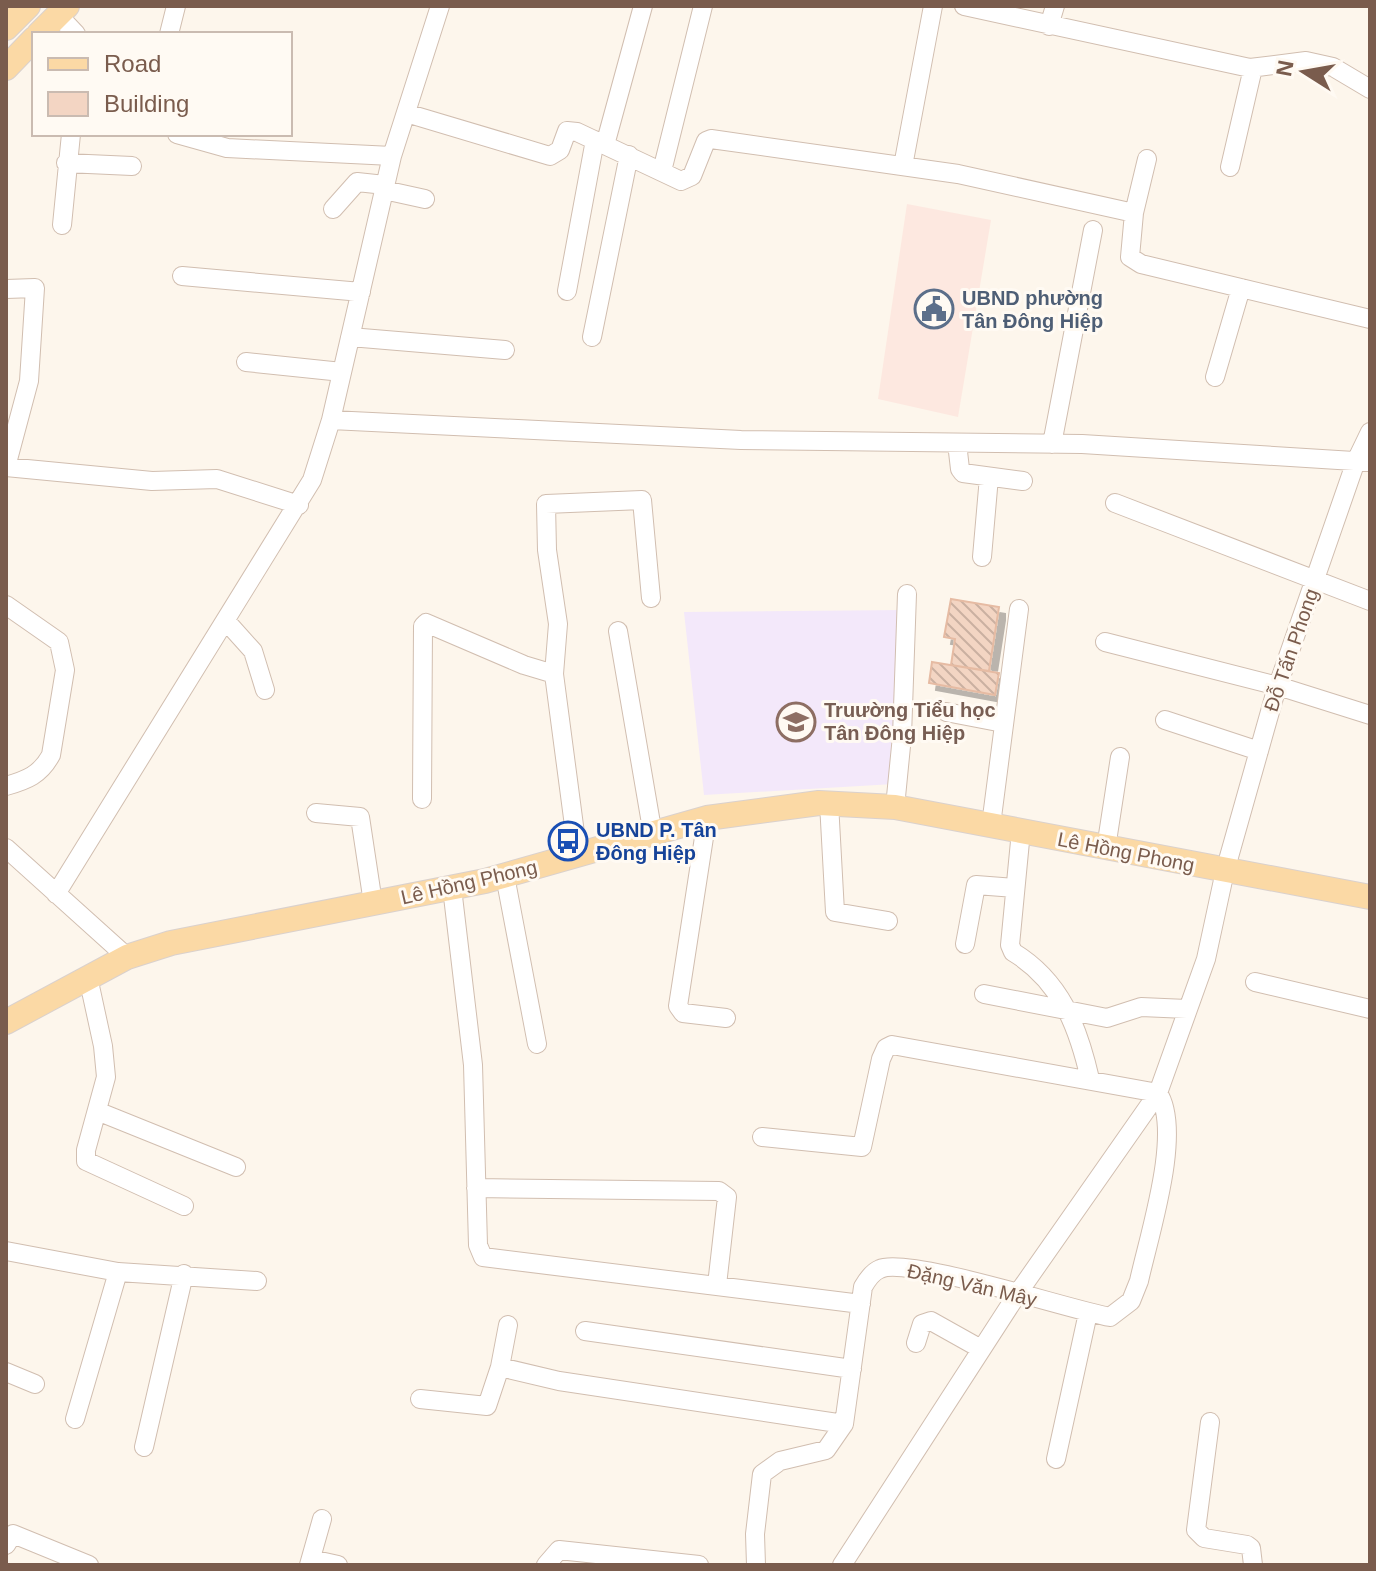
<svg xmlns="http://www.w3.org/2000/svg" width="1376" height="1571" font-family="Helvetica,sans-serif">
  <defs>
    <pattern id="building-back-hatch" width="6" height="6" patternUnits="userSpaceOnUse" patternTransform="scale(2)"><rect width="6" height="6" fill="#f3d5c3"/><path d="M-1 5l2 2M0 0l6 6M5-1l2 2" fill="none" stroke="#cab0a1"/></pattern>
    <filter id="shadow"><feDropShadow dx="7" dy="7" stdDeviation="0" flood-color="#0004"/></filter>
  </defs>
  <rect width="100%" height="100%" fill="#fdf6ec"/>
  <!-- commercial -->
  <path fill="#fde8e0" d="M907,204l84,16 -33,197 -80,-18z"/>
  <!-- education -->
  <path fill="#f3e8fa" d="M904,610l-10,174 -190,11 -20,-183z"/>
  <!-- building -->
  <path fill="url(#building-back-hatch)" stroke="#e6bba3" stroke-width="2" filter="url(#shadow)" d="M951,599l48,8 -10,64 -38,-6 4,-26 -11,-2z
    M932,662l67,11 -4,22 -66,-12z"/>
  <g fill="none" stroke-linecap="round" stroke-linejoin="round">
    <!-- minor casing -->
    <g stroke="#d1beb0" stroke-width="20">
      <path id="minor" d="M964,6l286,62 56,-7 27,6 37,22
        M58,15l18,19
        M1049,26l6,-20
        M169,34l7,-28
        M406,113l144,43 10,-6 7,-19 10,1 104,49 11,-5 14,-35 5,-2 247,35 176,39
        M177,134l50,14 165,8
        M605,145l38,-139
        M1147,159l-13,54 -4,44 11,7 229,55
        M66,163l66,3
        M903,166l30,-160
        M1230,167l23,-99
        M662,171l41,-165
        M384,190l41,9
        M333,209l24,-27 28,3
        M62,225l9,-91
        M182,276l179,16
        M6,289l29,-1 -6,93 -23,86
        M567,291l28,-151
        M350,337l155,13
        M592,337l37,-182
        M246,362l96,10
        M1215,377l26,-89
        M331,420l410,20 341,4 288,18
        M957,443l3,26 3,4 60,8
        M1052,444l41,-214
        M6,467l146,14 65,-2 82,26
        M1115,503l255,98
        M982,557l7,-80
        M6,605l53,37 6,28 -14,85c-11,20 -24,25 -45,31
        M226,621l27,30 12,39
        M618,631l35,204
        M1105,642l173,44 92,29
        M946,712l57,11
        M1165,720l94,31
        M422,799l1,-173 3,-3 98,42 30,9
        M829,803l6,109 53,9
        M895,807l7,-71 5,-142
        M316,813l44,4 13,86
        M707,818l-29,188 5,7 43,5
        M991,825l28,-216
        M1021,831l-11,114 3,7c48,29 65,75 77,127
        M6,848l121,109
        M1106,848l14,-91
        M578,856l-24,-182 4,-50 -11,-74 -1,-46 96,-4 9,98
        M505,876l32,168
        M452,888l21,177 5,180 5,12 378,47
        M56,894l256,-414 19,-60 61,-264 48,-150
        M965,944l11,-59 39,3
        M88,977l15,69 3,31 -20,73v11l98,45
        M1255,982l115,27
        M984,994l123,24 34,-11 46,2
        M97,1111l139,56
        M476,1188l243,3 8,6 -10,88
        M6,1251l112,21 139,9
        M585,1331l267,38
        M916,1343l6,-19 9,-3 50,28
        M500,1367l8,-42
        M6,1372l29,12
        M420,1399l67,7 13,-39 59,14 285,43
        M75,1419l43,-147
        M1210,1422l-14,108 8,8 43,7 4,3 2,17
        M144,1447l40,-173
        M1056,1459l32,-146
        M6,1545l7,-11 76,31
        M311,1559l27,6
        M309,1565l13,-46
        M546,1565l13,-15 140,15
        M756,1565l-1,-31 7,-60 18,-13 46,-11 18,-26 19,-137c4,-7 9,-15 17,-18 26,-13 191,41 230,48l21,-16 8,-20c10,-46 44,-150 19,-188l-266,-48 -6,3 -5,11 -19,88 -100,-10
        M842,1565l176,-272 140,-200 48,-134 19,-88 50,-177 81,-233 14,-29"/>
    </g>
    <!-- major casing -->
    <g stroke="#dad1cd" stroke-width="26">
      <path id="major" d="M6,28l22,-22
        M39,34l28,-28
        M6,68l28,-29
        M6,1022l121,-65 44,-14 314,-62 222,-63 112,-15 76,4 475,90"/>
    </g>
    <!-- minor -->
    <use href="#minor" stroke="#fff" stroke-width="18"/>
    <!-- major -->
    <use href="#major" stroke="#fbd9a5" stroke-width="24"/>
  </g>
  <!-- icons -->
  <defs>
    <g id="civic-ring" transform="scale(2)"><circle r="9.5" fill="#fffaf3" stroke="#5c6f8a" stroke-width="1.5"/><path d="M-.6-6.5H3V-4.5H.6V-3L4-1V1h2V6H-6V1h2V-1L-.6-3ZM-1.2 2.5V6h2.4V2.5Z" fill="#5c6f8a"/></g>
    <g id="school-ring" transform="scale(2)"><circle r="9.5" fill="#fffaf3" stroke="#8d6e63" stroke-width="1.5"/><path d="M0-5L7-2L0 1L-7-2ZM-4 1L0 2.5L4 1V4Q0 6-4 4Z" fill="#8d6e63"/></g>
    <g id="bus-ring" transform="scale(2)"><circle r="9.5" fill="#fffaf3" stroke="#1a4fb4" stroke-width="1.5"/><path d="M-5-6H5V4H4V6H2V4H-2V6H-4V4H-5ZM-3.5-4V0h7V-4ZM-3.5 1.2v1.5H-2V1.2ZM2 1.2v1.5H3.5V1.2Z" fill="#1a4fb4"/></g>
  </defs>
  <g fill-rule="evenodd">
    <use href="#civic-ring" x="934" y="309"/>
    <use href="#school-ring" x="796" y="722"/>
    <use href="#bus-ring" x="568" y="841"/>
  </g>
  <g text-anchor="middle" dominant-baseline="central" stroke-width="6" stroke-linejoin="round" paint-order="stroke">
    <!-- service labels -->
    <g font-size="20" font-weight="bold" fill="#4e5e75" stroke="#fffaf3" text-anchor="start">
      <text x="962" y="298">UBND phường<tspan x="962" dy="23">Tân Đông Hiệp</tspan></text>
    </g>
    <!-- street labels -->
    <g font-size="20" fill="#7a5c4d" stroke="#fffaf3">
      <text transform="translate(1291 650) rotate(-71)">Đỗ Tấn Phong</text>
      <text transform="translate(1126 852) rotate(11)">Lê Hồng Phong</text>
      <text transform="translate(469 882) rotate(-13)">Lê Hồng Phong</text>
      <text transform="translate(972 1285) rotate(13)">Đặng Văn Mây</text>
    </g>
    <!-- education labels -->
    <g font-size="20" font-weight="bold" fill="#785e54" stroke="#fffaf3" text-anchor="start">
      <text x="824" y="710">Truường Tiểu học<tspan x="824" dy="23">Tân Đông Hiệp</tspan></text>
    </g>
    <!-- transit labels -->
    <g font-size="20" font-weight="bold" fill="#164399" stroke="#fffaf3" text-anchor="start">
      <text x="596" y="830">UBND P. Tân<tspan x="596" dy="23">Đông Hiệp</tspan></text>
    </g>
  </g>
  <!-- border -->
  <rect width="1376" height="1571" fill="none" stroke="#7a5c4d" stroke-width="16"/>
  <!-- legend -->
  <rect x="32" y="32" width="260" height="104" fill="#fffaf3" stroke="#cabbb1" stroke-width="2"/>
  <rect x="48" y="58" width="40" height="12" fill="#fbd9a5" stroke="#cabbb1" stroke-width="2"/>
  <text x="104" y="72" font-size="24" fill="#7a5c4d">Road</text>
  <rect x="48" y="92" width="40" height="24" fill="#f3d5c3" stroke="#cabbb1" stroke-width="2"/>
  <text x="104" y="112" font-size="24" fill="#7a5c4d">Building</text>
  <!-- north arrow -->
  <g transform="translate(1304 72) rotate(281)" stroke="#fffaf3" stroke-width="6" paint-order="stroke">
  <path d="M0-6L14 30L0 20L-14 30Z" fill="#7a5c4d"/>
  <text y="-12" font-size="22" font-weight="bold" text-anchor="middle" fill="#7a5c4d">N</text>
  </g>
</svg>
